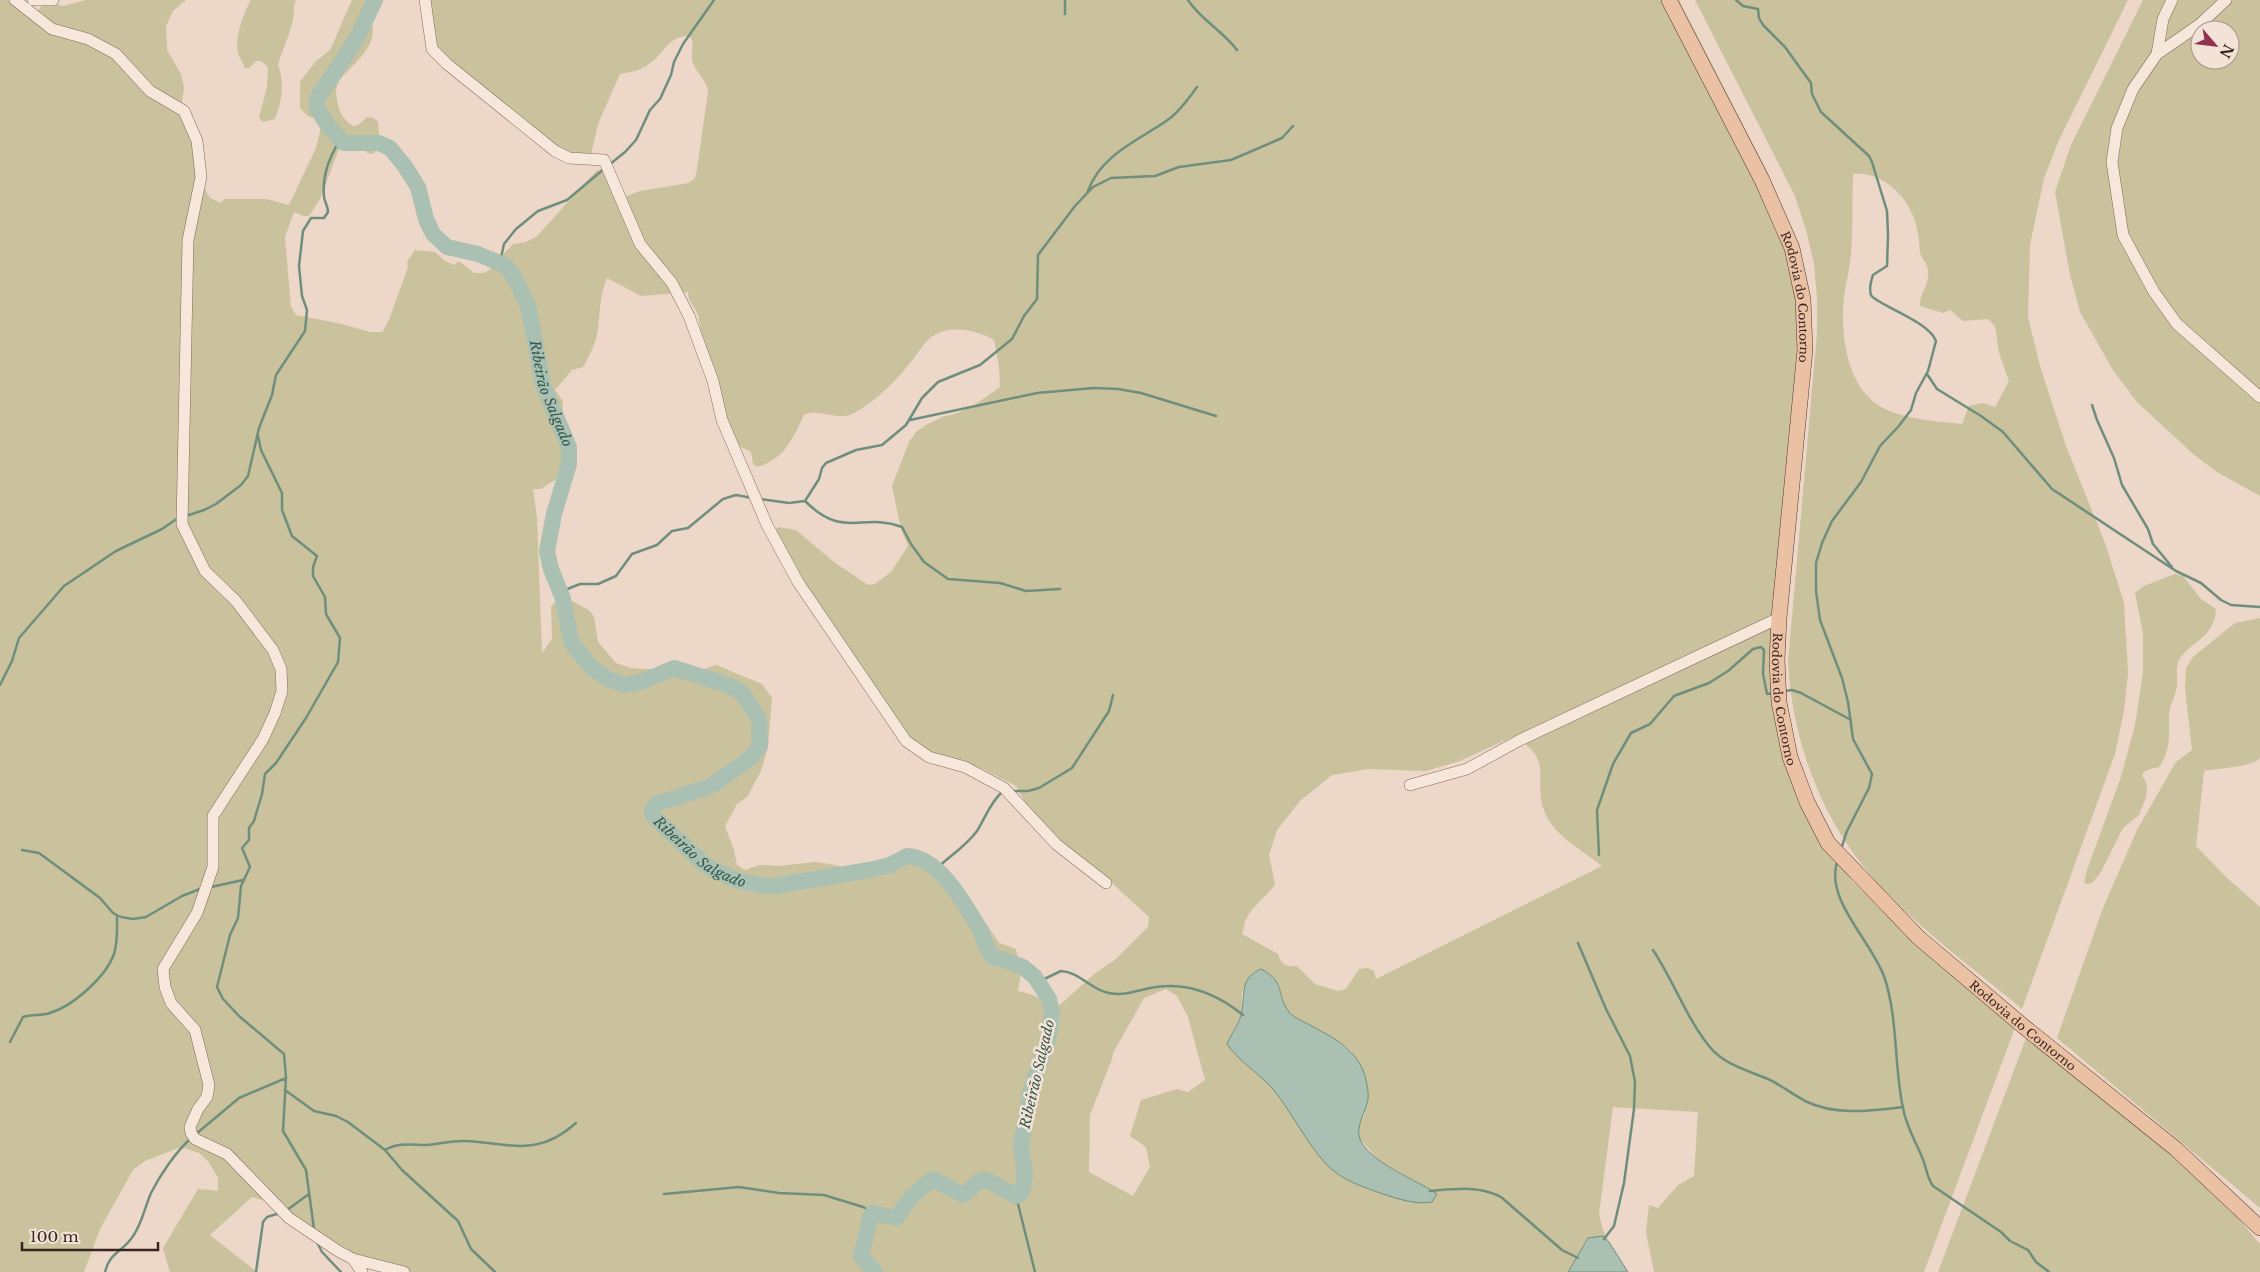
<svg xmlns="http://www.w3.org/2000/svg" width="2260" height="1272" font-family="'Libre Baskerville',serif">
  <rect width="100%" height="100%" fill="#ecd7c8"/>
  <!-- green -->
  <path fill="#c9c29c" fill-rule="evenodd" d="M0,0h14l21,14 10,-12 18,4 23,-6h100l-13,11 -7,15 1,24 14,24 3,14 -3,21 8,16 15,63 6,10 11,5 3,-4h42l23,6 27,-57 5,-21 -5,-8 -8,-3 -8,-8v-26l15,-20 15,-12 22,-50h23c-9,13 2,26 -4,41 -6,17 -32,35 -34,45 -2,6 0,13 1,19 2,9 7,16 15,21l5,-1 9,-8 7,1 4,4 2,22 -7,10 -6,-1c-6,-8 -14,-19 -25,-12l-22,58 -11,17h-5l-10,-4 -9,25 6,70 5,8 46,9 28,8h12l7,-12 19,-53 -1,-5 8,-12 20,2 10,9 9,4 5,-4 15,12h10l5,-3 24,-26 13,-2 11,-6 60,-66 18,4 7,24 18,-7 49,-8 6,-5 2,-9 11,-77c-1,-12 -11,-18 -15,-29 -4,-9 4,-19 -4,-27 -23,1 -23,16 -40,28 -9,7 -18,8 -29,10l-22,50 -8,35 -22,-3 -131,-106 -8,-50h1250l89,173 21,61 10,100 -29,307 1,24 45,167 35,48 36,36 129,109 -92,247h-270l-8,-39 3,-28 9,3 20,-23 16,-9 4,-64 -85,-5 -14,107 4,16 6,12 -6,-6 -18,6 -17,30h-1177l-14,-5 -108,-65 -17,-5 -42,38 47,37h-87l-7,-24 35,-59 20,2v-13l-10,-17 -9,-8 -18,-6 -36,14 -12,9 -33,59 -16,43h-84zM607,278l34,18 47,-4 1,7 9,15 7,44 27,78 9,11 10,5 2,12 4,3c27,-7 36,-29 47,-52 14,-7 32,6 48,-1 22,-11 43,-32 58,-51 6,-7 12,-18 19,-24 18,-15 46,-10 65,1l5,26 1,21 -27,19 -21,9 -8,1 -18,9 -10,7 -7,10 -17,44 9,43 7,17 -17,26 -16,12 -7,1 -34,-23 -38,-32 -18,-3 -2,2v9l121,192 32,23 54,16 33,17 16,28 23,21 32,34 25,14 37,34 -1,10 -32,32 -23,16 -32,29 -15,8c-2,-16 -15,-18 -29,-21 6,-13 2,-29 -1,-42l-17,-6 -40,-60 -11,-11c-17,3 -23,-7 -38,-9l-52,8 -28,-7 -15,-2 -36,4 -19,-1 -15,5 -8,-5 -3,-15 -9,-24 12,-22 10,-7 14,-26 7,-24 4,-49 -10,-14 -46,-19 -13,4h-61l-11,-1 -15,-5 -18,-21 -4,-25 -4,-6 -25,-14 -7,2 -7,7 1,33 -10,14 -5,-135 -4,-29h8c13,-9 27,-14 33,-30l-13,-23 2,-35 -8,-11 17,-20 11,-3c7,-12 13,-24 15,-38 2,-17 2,-35 9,-51zM1512,737c46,20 18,46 34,78 11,23 38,36 56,51l-226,113 -2,-8 -6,-3 -9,1 -13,20 -8,2 -23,-7 -18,-18c-11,1 -16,-2 -19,-12l-36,-20c2,-4 2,-11 4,-15 7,-14 21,-22 29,-35l-6,-29 8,-25 23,-29 32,-26 36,-6 58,2 34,-10zM1254,972l25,13c2,9 4,20 10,27 12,16 46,23 63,39l13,63 -7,12 2,13 19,21 58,34 -25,8 -45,-14 -22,-9 -18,-15 -55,-76 -19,-20 -20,-15 -6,-9 15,-32v-20zM1166,989l11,7 11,21 17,63 -17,12 -11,-3 -36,11 -11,36 16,11 4,20 -17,29 -44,-24 1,-57 22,-56 1,-6 31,-55z
    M251,0h45c-4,6 -1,12 -3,19 -3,16 -11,31 -15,46 7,19 4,35 -3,54l-12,3 -4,-4 8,-31 1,-20 -7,-6h-5l-7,7h-4c-2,-5 -5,-10 -7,-15 -4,-14 6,-41 13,-53z
    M1695,0h433l-69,140 -15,38 -14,67 -2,72 12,49 26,80 39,97 19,60 4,70 -4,38 -9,43 -93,255c-45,-38 -94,-73 -135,-116 -61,-62 -94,-144 -99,-231l29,-329v-35l-3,-34 -8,-34 -11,-34zM1853,174c27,-3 52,19 61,44 4,11 5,23 6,34 1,6 7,11 8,18 2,17 -9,22 -8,36l23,7 7,-3 13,11 25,-2 7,7 4,27 10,28 -14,26 -12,-4 -14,3 -7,18c-25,-3 -52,-4 -75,-14 -41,-18 -47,-76 -43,-114 2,-14 6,-28 7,-42 2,-26 1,-54 2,-80z
    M2143,0h117v496l-43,-24 -25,-19 -55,-51 -24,-32 -33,-58 -10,-37 -15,-83 16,-47zM2200,30h30v30h-30z
    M2175,574l8,2 18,23 15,10c-2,34 -35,34 -39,58 -1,6 1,13 0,19 -1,10 -8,19 -8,30 0,19 2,34 -10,51 -7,2 -13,1 -17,8l5,9 -1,13 -7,18 -16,13 -22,44 -8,10 -6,2 -3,-2 3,-12 34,-93 14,-52 8,-52v-40l-8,-40 9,-7z
    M2260,618v140c-10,10 -42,10 -56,13l-8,75 30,31 34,30v301l-203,-170 46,-130 34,-78 39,-68 16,-12 -7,-62 1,-20 7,-11 42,-34z
    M2028,1033l186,157 46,54v28h-322z"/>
  <!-- water -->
  <path fill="#a9c0b3" stroke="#708e7e" d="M1261,969c26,14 14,24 28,43 4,5 13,9 19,12 23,13 46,22 56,49 2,6 5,19 4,26 -2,13 -13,27 -8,40 9,23 57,41 77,55l-5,8c-17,3 -33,-3 -49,-8 -20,-7 -42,-14 -57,-30 -20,-22 -34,-51 -53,-75 -14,-16 -36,-29 -46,-45 4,-10 14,-23 15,-34 3,-17 -2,-32 19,-41z
    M1603,1236l6,6 19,30h-60l20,-34z"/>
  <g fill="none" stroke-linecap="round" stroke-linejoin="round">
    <!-- stream -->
    <path stroke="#708e7e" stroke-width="2.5" d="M1065,0v14
      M1188,0c13,20 35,31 49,50
      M1736,0l7,6 15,3 1,9 4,7 22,22 26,36 1,11 9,18 48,44 3,6 15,49 1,24 -1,31 -14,9c-2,5 -4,15 -2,20 4,9 58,26 65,46l-8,30 -12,22 -5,17 -13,17 -18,19 -19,36 -29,39 -10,22 -6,20v28l4,29 22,58 6,24 5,37 19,35 -3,14 -22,43 -6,18
      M609,165l16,-13 11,-12 14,-30 10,-11 11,-24 3,-13 9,-18 31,-44
      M1088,191c13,-37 52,-51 81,-72 11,-8 20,-21 28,-32
      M500,262l4,-18 12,-15 22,-18 29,-11 38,-32
      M1927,374l10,15 44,27 22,16 49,57 124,82 25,12 20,17 10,5 29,2
      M2092,405l5,15 17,38 8,27 26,44 5,15 19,23
      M910,420l127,-27 57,-5 24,1 23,4 75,23
      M258,436l3,14 21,43v17l10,26 25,20 -4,11v9l12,21 1,17 14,24 -2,24 -32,56 -30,45 -11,11 -3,20 -8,27 -5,7v12l-7,8 8,19 -9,19 -3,32 -8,17 -13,52 6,12 16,17 45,38 2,23 -3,54 23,39 8,59
      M760,499l29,4 16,-2 14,-22 3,-11 4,-5 30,-13 26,-5 24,-20 16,-27 16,-16 42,-17 32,-26 12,-23 13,-17 1,-44 37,-49 18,-19 18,-9 44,-2 24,-9 52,-7 51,-22 11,-12
      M805,501c39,39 56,11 97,26l9,17 13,18 24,17 52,4 26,8 34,-2
      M186,516l18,-6 12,-6 25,-19 7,-9 11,-48 13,-33 4,-20 29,-44 2,-21 -5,-14 -3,-30 4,-35 8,-13h13l4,-6c0,-6 -3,-9 -4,-15 -2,-22 5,-39 16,-57
      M560,592l20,-8h18l18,-8 16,-22 25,-9 15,-14 16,-3 35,-29 13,-4 16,3
      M0,685l12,-24 7,-23 45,-52 52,-35 46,-22 16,-11
      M1785,691l7,-1 9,3 50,27
      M1012,791h16l11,-3 33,-20 37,-57 4,-16
      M22,850l17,3 61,45 13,15 8,4 12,2 13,-2 36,-21 18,-7
      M1599,855l-2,-45 16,-46 18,-31 19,-9 24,-28 35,-13 19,-12 25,-22 8,-2 3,3 -1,24 4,20 7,-1
      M1837,862c-12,39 36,80 48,117 13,41 9,87 18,129 3,18 12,32 19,49 4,9 5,21 11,29l68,46 9,9 18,9 8,12 13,10
      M937,868c13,-12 29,-22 40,-37 8,-13 13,-28 25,-39
      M211,887l32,-7
      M1578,943l28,66 24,47 5,26 -1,27 -10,74 -10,43 -10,13
      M1653,950c20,30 34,69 56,96 15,19 38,24 59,33 13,6 24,15 37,22 31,15 64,10 98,6
      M1038,982l23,-11c19,1 30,19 48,22 16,3 26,-2 41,-5 35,-7 66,5 93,27
      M10,1042l13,-25c9,-3 19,-1 27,-4 23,-7 56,-36 64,-59 4,-12 3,-26 3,-39
      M285,1090l29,21 22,5 12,6 37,28 17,20 56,51 13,28 24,23
      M196,1134l43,-36 47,-20
      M385,1150c14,-8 27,-5 42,-5 13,-1 26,-5 39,-4 45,2 71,17 110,-18
      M1430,1191c24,-2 49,-6 71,6l61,53 16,8
      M664,1194l75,-7 40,6 45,2 39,12 10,6
      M1016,1196l19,76
      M287,1210l22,-16
      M317,1242l5,10 19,20
      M105,1272c4,-18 15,-19 26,-33 11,-14 13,-30 20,-46 9,-18 24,-40 39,-54
      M256,1272l7,-50 4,-5 13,-4"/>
    <!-- river -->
    <path stroke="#a9c0b3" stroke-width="16" id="s1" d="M375,0l-18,38 -40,61v9l11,18 16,17h35l11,5 14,17 14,22 8,32 7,15 14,13 31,7 26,11 8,8 16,32 15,80 26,62v17l-15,50 -7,37 4,18 12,30 8,43 20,25 17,12 16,6 17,-3 33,-14 57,18 11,7 17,26 1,26 -8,12 -41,29 -55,18 -4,6 1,6 50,47 9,6 24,11 26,6h13l94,-16 21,-5 17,-9c32,1 57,47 72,72 5,9 6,20 13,28l31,11 12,10 14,22 3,13 -3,25 -18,52 -10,56 4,31 -3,16 -6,4 -29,-16 -8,1 -16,14 -30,-16 -20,16 -17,23 -23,-5 -2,2 -10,41 14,16"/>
    <!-- minor casing -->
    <g stroke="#86685e" stroke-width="12">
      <path id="minor" d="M15,0l37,29 36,10 28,15 34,37 34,20 13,30 4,36 -13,63 -6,284 23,47 31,30 37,49 8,19 1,22 -7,22 -12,26 -50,77v51l-16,46 -34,56 2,18 6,16 24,27 14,55 -2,12 -9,12 -8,18 1,6 4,6 32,15 62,64 49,33 15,8 51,13
        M33,0h20
        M425,0l7,49 15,15 108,87 14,7 35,2 36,84 32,39 17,33 24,65 9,39 45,105 31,57 108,159 23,16 36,10 39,21 52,56 50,39
        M2226,0l-27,25 -42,29 -24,35 -16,39 -5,34 11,73 31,57 23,32 83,73
        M2157,54l6,-35 9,-19
        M1410,785l57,-16 53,-29 259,-122
        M353,1259l9,13"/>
    </g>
    <!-- major casing -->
    <g stroke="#553832" stroke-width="16">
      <g id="major">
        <path id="s2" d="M1669,0l93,180 30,68 11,51 2,51 -26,268 -2,42 2,42 11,55 17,45 21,41 90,94 105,89 153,123 84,79"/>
      </g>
    </g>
    <!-- minor -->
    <use href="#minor" stroke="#f7e7db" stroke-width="11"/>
    <!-- major -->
    <use href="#major" stroke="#ebc1a3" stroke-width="15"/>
  </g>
  <g text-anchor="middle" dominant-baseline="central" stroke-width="5" stroke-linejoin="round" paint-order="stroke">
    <!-- street labels -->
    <g font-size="12" fill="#382521" stroke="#f3e3d7">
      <text stroke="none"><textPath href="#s2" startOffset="326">Rodovia do Contorno</textPath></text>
      <text stroke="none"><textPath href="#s2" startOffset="731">Rodovia do Contorno</textPath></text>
      <text stroke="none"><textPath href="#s2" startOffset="1151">Rodovia do Contorno</textPath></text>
    </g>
    <!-- water labels -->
    <g font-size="14" font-style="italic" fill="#31564a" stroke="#f3e3d7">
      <text stroke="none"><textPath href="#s1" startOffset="531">Ribeirão Salgado</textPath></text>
      <text stroke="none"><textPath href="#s1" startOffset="1238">Ribeirão Salgado</textPath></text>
      <text transform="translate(1037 1074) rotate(-77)">Ribeirão Salgado</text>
    </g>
  </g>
  <!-- north arrow -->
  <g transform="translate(2215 45) rotate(118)"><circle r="24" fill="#f3e3d7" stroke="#a8978e"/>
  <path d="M0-4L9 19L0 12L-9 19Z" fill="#91324e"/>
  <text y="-8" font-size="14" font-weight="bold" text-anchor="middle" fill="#382521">N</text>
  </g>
  <!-- scale -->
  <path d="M22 1242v8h136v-8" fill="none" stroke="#382521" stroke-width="2.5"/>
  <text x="30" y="1242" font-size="15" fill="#382521" stroke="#f3e3d7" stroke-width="4" paint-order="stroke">100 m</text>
</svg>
